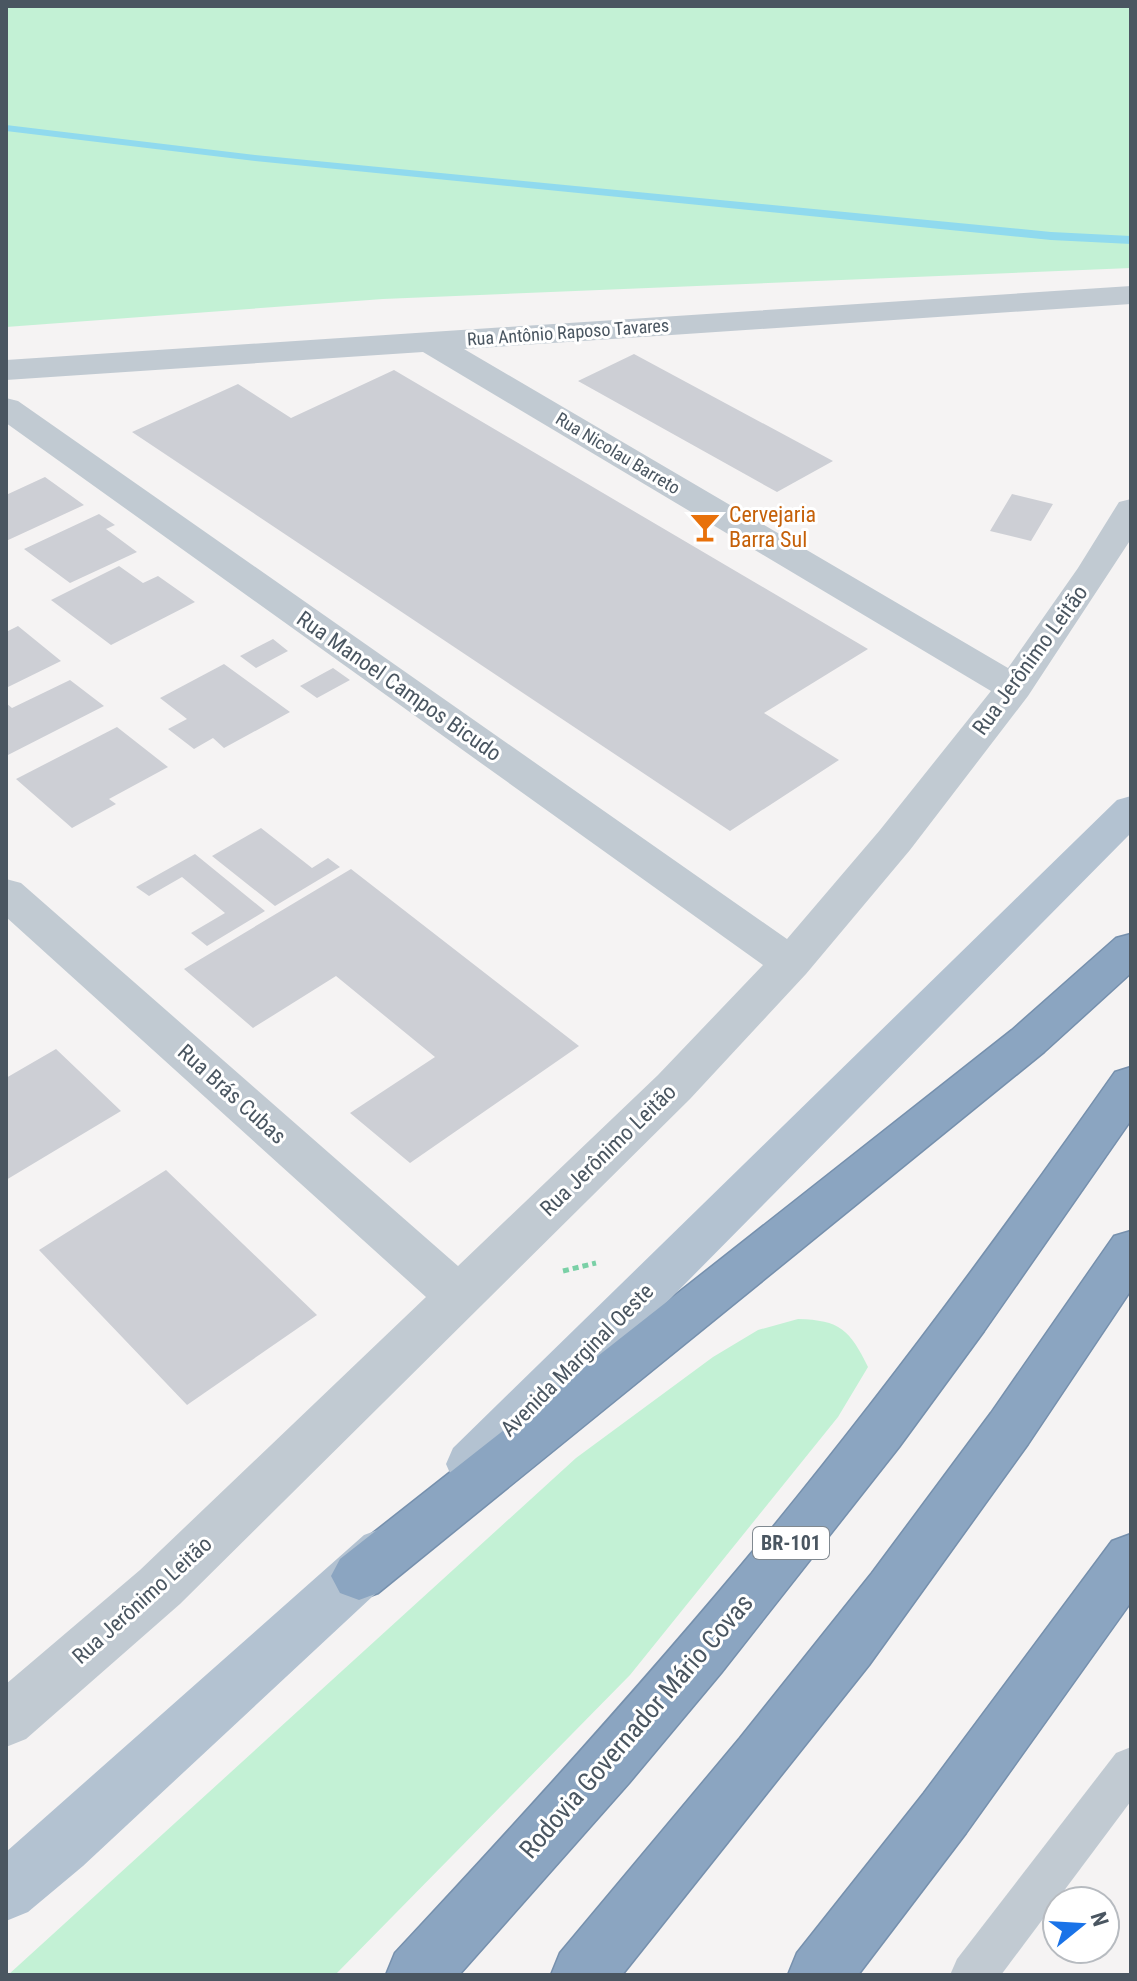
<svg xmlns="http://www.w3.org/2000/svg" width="1137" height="1981" font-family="'Roboto Condensed',sans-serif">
  <rect width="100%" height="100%" fill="#f5f3f3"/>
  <!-- green -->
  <path fill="#c3f1d5" d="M6,6h1125v262l-748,31 -377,28z
    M798,1319c42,1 52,11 70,48l-30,50 -208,258 -295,300h-327l568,-517 137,-101 45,-27z"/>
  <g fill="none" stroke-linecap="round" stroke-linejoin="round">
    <!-- stream -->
    <path fill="#90daee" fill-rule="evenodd" d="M6,125l249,30 796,77 80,4v8l-80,-4 -796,-79 -249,-30z"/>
  </g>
  <!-- building -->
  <path fill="#cdcfd5" d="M634,354l199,107 -56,31 -199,-111z
    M394,370l474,279 -104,64 75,47 -109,71 -598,-399 106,-48 53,34z
    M45,477l39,28 -78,36v-46z
    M1012,494l41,10 -22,37 -41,-10z
    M99,514l16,11 -9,4 31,23 -67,31 -46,-34z
    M119,566l24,17 15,-7 37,26 -84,43 -60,-45z
    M18,626l43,35 -55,27v-56z
    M273,639l15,12 -32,17 -16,-12z
    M224,664l66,48 -66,36 -11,-10 -19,11 -26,-20 19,-10 -27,-21z
    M333,668l17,12 -33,18 -17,-12z
    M70,680l34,26 -98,50v-53l6,5z
    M117,727l51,40 -59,32 7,5 -44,24 -56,-49z
    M261,828l51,40 16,-10 12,9 -65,39 -63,-50z
    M195,854l70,57 -58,35 -16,-13 34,-20 -43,-36 -33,19 -13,-9z
    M351,869l228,177 -169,117 -60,-50 85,-56 -99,-81 -83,52 -69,-59z
    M56,1049l65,62 -115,69v-102z
    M166,1170l151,145 -130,90 -148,-155z"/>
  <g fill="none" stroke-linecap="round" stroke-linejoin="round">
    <!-- motorway casing -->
    <g stroke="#7690ad" stroke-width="3">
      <path id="motorway" d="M1131,934v39l-87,79 -666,541 -19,7 -19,-7 -9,-17 9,-17 672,-529 104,-92z
        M1131,1067v53l-147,211 -85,116 -178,226 -92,110 -170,192h-73l9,-22c130,-139 257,-279 378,-426 120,-147 233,-300 342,-455z
        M1131,1231v59l-103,154 -159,221 -247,310h-71l9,-22 180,-215 132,-165 119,-160 123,-177z
        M1131,1534v68l-165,231 -108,142h-70l9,-22 127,-160 188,-252z"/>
    </g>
    <!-- path -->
    <path stroke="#7ad0a6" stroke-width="5" stroke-dasharray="6 4" stroke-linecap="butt" d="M563,1271l33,-8"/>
    <!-- service -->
    <path fill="#c1cad2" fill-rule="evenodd" d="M1131,1747v54l-130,174h-51l7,-16 159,-206z"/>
    <!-- minor -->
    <path fill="#c1cad2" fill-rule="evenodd" d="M1131,286v18l-667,45 544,319 70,-100 41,-66 12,-3v40l-103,157 -118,154 -104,124 -116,125 -510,505 -154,135 -20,8v-63l134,-114 286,-273 -420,-380v-38l15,4 437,383 200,-191 105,-110 -757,-542v-25l12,3 769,538 93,-109 111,-139 -568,-339 -417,28v-20z"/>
    <!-- primary -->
    <path fill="#b3c2d1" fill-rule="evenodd" d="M1131,796v37l-640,647 -19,7 -19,-7 -7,-16 7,-16 664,-648z
      M383,1528l19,7 8,17 -8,17 -319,297 -55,46 -22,9v-69l358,-317z"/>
    <!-- motorway -->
    <use href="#motorway" fill="#8ba5c1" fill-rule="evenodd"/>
  </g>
  <!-- icons -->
  <defs>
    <g id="bar-bare" transform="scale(2.4)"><path d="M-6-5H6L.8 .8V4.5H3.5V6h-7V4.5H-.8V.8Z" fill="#e8710a" stroke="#fff" stroke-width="2.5" paint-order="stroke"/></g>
  </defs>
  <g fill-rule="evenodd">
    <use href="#bar-bare" x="705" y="527"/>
  </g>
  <g text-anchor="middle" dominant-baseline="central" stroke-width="6" stroke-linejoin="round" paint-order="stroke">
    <!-- far-street labels -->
    <g font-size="18" fill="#4a5661" stroke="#fff">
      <text transform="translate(568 332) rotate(-4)">Rua Antônio Raposo Tavares</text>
      <text transform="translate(618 453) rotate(31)">Rua Nicolau Barreto</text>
    </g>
    <!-- shield labels -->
    <rect fill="#fff" stroke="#808990" stroke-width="2" x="753" y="1527" width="76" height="32" rx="6"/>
    <g font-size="20" font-weight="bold" fill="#4a5661">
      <text x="791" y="1543">BR-101</text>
    </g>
    <!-- food labels -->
    <g font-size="22" fill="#c56008" stroke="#fff" text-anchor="start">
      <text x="729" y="514">Cervejaria<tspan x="729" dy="25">Barra Sul</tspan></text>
    </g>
    <!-- street labels -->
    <g font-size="22" fill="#4a5661" stroke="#fff">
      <text transform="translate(1030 660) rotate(-54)">Rua Jerônimo Leitão</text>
      <text transform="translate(399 686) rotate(35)">Rua Manoel Campos Bicudo</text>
      <text transform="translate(232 1094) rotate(42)">Rua Brás Cubas</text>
      <text transform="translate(608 1150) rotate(-44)">Rua Jerônimo Leitão</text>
      <text transform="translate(577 1360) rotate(-45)">Avenida Marginal Oeste</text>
      <text transform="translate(142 1600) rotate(-42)">Rua Jerônimo Leitão</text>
    </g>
    <!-- near-street labels -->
    <g font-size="26" fill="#4a5661" stroke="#fff">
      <text transform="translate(636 1726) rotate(-49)">Rodovia Governador Mário Covas</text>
    </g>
  </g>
  <!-- border -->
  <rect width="1137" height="1981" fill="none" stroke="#4a5661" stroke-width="16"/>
  <!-- north arrow -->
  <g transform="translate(1081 1925) rotate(72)"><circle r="38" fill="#ffffff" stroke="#b7bbc0" stroke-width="2"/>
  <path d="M0-6L14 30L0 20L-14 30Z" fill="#1a73e8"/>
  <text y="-12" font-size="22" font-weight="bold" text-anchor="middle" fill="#4a5661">N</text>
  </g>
</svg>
